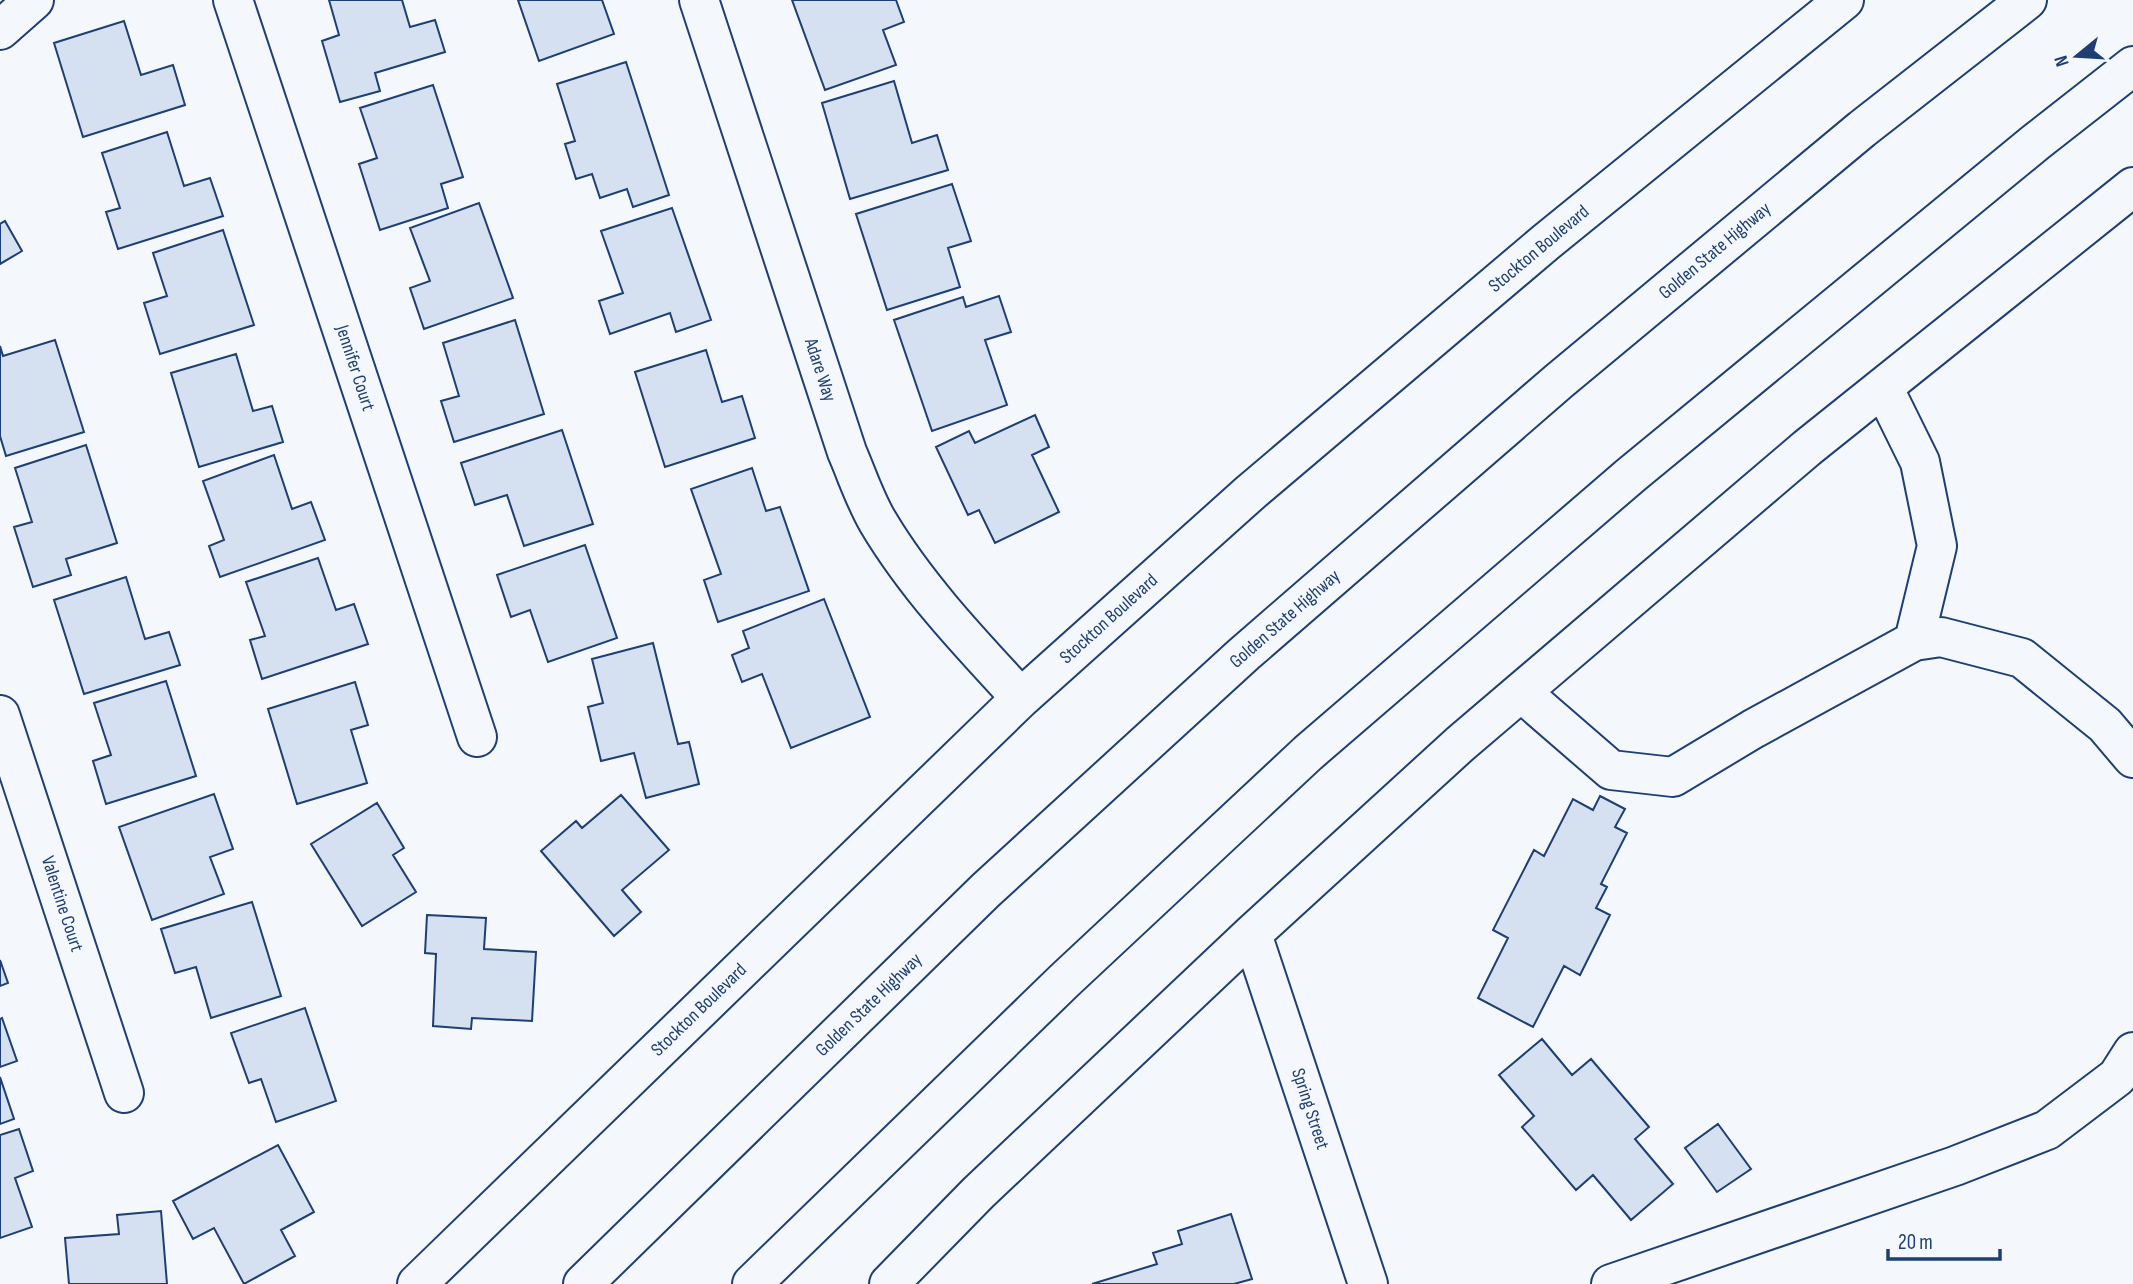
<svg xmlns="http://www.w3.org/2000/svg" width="2133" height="1284" font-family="'Sofia Sans Condensed',sans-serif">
  <rect width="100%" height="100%" fill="#f4f7fb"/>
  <!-- building -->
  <path fill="#d5e0f0" stroke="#1d3f73" stroke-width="2" d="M329,0h73l8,27 25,-7 10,32 -70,21 5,18 -40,11 -18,-61 17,-6z
    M518,0h84l12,34 -75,27z
    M792,0h104l8,22 -21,8 13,35 -71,25z
    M124,21l17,54 32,-10 12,40 -102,32 -29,-94z
    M626,62l43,133 -36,12 -6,-18 -27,9 -8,-24 -16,5 -11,-35 10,-3 -18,-57z
    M894,81l18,62 25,-8 11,35 -98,29 -28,-96z
    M433,85l30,92 -22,7 7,24 -68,22 -21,-66 18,-6 -17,-50z
    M167,132l17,54 26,-8 13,38 -105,33 -12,-37 14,-4 -18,-55z
    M952,184l19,57 -23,7 12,39 -73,23 -31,-96z
    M479,203l34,95 -89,31 -14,-41 20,-7 -20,-53z
    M672,208l39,112 -35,12 -6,-19 -60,21 -11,-33 24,-8 -22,-62z
    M5,221l17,30 -22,13v-40z
    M223,230l31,95 -94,29 -16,-51 23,-7 -14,-43z
    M999,296l12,36 -26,8 22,65 -75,26 -38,-111 69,-23 3,10z
    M515,320l29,94 -90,28 -13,-41 18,-5 -16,-53z
    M55,340l29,92 -78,24 -6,-20v-90l3,10z
    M706,350l16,52 20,-6 13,42 -90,29 -30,-95z
    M236,354l17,57 19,-5 11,36 -84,25 -28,-94z
    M1035,415l14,32 -17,8 27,57 -64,31 -16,-33 -11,5 -32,-68 33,-16 6,12z
    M562,430l31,94 -69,22 -17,-51 -32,10 -14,-42z
    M86,445l31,98 -51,16 5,16 -38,12 -19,-60 18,-5 -17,-54z
    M274,455l18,54 19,-7 14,38 -105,37 -11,-31 15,-6 -21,-59z
    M752,468l14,43 14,-4 29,84 -91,31 -14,-42 17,-6 -30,-85z
    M585,545l32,93 -69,24 -18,-52 -19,7 -14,-42z
    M318,558l18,52 18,-6 14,40 -106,35 -12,-39 15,-4 -19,-54z
    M126,577l19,62 24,-7 11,33 -96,29 -30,-94z
    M824,599l46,118 -79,31 -29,-74 -20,8 -10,-27 17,-7 -6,-17z
    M653,643l25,101 11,-2 10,42 -53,14 -12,-45 -33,8 -13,-54 15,-4 -11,-44z
    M166,681l30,95 -90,28 -13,-43 18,-6 -17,-52z
    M355,682l13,43 -17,5 16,53 -70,21 -29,-95z
    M214,794l19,55 -23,8 14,37 -72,26 -33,-93z
    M621,795l48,55 -47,40 19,22 -27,24 -73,-85 35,-30 6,7z
    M1600,796l25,13 -10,18 12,6 -26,51 6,3 -11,21 14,7 -30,60 -16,-9 -31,61 -55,-29 30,-60 -15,-8 41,-80 10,6 29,-57 20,11z
    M377,803l27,45 -11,7 23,37 -54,34 -51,-82z
    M252,902l29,94 -70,22 -15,-51 -21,6 -14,-44z
    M427,915l59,3 -2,31 52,3 -4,69 -60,-3 -1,11 -38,-3 3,-72 -11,-1z
    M0,960l8,23 -8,3z
    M305,1008l31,93 -60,21 -15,-43 -12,4 -18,-50z
    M2,1018l15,43 -17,6v-48z
    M1542,1039l30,36 19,-16 58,68 -14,12 38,45 -42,36 -38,-45 -17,15 -54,-63 12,-11 -35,-41z
    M0,1077l14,42 -14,5z
    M1718,1124l33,45 -34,23 -32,-44z
    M19,1129l14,42 -18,7 17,49 -32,11v-103z
    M278,1145l36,67 -33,18 14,26 -51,28 -30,-56 -21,11 -20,-38z
    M161,1211l6,73h-98l-4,-46 54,-4 -2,-19z
    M1231,1214l21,65 -18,5h-142l65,-20 -4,-11 29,-9 -4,-13z"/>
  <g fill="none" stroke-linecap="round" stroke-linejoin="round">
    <!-- minor casing -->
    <g stroke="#1d3f73" stroke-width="42">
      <path id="minor" d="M233,0l244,737
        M699,0l148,452c10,23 18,48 31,70 38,64 92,121 143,176
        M0,30l34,-30
        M1914,641l27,-4 81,21 83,67 28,33
        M1521,692l90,78 62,7 80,-48 161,-88 23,-95 -17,-84 -37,-75
        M0,715l124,378
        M1252,934l116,350
        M417,1284l604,-586 230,-206 295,-250 298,-242
        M889,1284l89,-91 274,-259 208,-190 347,-296 326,-261
        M1611,1284l344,-118 92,-36 70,-53 16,-25"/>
    </g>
    <!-- highway casing -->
    <g stroke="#1d3f73" stroke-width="42">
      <path id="highway" d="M583,1284l403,-394 258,-236 315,-273 303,-252 165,-129
        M752,1284l313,-304 243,-227 323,-278 405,-333 97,-76"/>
    </g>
    <!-- minor -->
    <use href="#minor" stroke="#f4f7fb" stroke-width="38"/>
    <!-- highway -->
    <use href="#highway" stroke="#f4f7fb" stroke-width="38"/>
  </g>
  <g text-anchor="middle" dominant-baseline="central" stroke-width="5" stroke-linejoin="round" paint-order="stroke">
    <!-- street labels -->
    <g font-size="19" fill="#1d3f73" stroke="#f4f7fb">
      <text transform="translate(1539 249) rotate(-40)">Stockton Boulevard</text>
      <text transform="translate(1715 251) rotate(-40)">Golden State Highway</text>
      <text transform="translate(355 368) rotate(72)">Jennifer Court</text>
      <text transform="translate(820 370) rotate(72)">Adare Way</text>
      <text transform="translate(1109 619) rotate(-42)">Stockton Boulevard</text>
      <text transform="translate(1285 619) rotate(-41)">Golden State Highway</text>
      <text transform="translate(62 904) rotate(72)">Valentine Court</text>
      <text transform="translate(869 1005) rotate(-44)">Golden State Highway</text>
      <text transform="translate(699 1010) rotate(-44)">Stockton Boulevard</text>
      <text transform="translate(1310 1109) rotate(72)">Spring Street</text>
    </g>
  </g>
  <!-- north arrow -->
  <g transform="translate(2077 56) rotate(252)" stroke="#f4f7fb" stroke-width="5" paint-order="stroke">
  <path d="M0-5L12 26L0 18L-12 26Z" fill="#1d3f73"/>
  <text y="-10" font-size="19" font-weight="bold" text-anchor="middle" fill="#1d3f73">N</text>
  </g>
  <!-- scale -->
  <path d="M1888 1249v10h112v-10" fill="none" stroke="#1d3f73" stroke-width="3.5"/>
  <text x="1898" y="1249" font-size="21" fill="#1d3f73" stroke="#f4f7fb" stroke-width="5" paint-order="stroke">20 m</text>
</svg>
